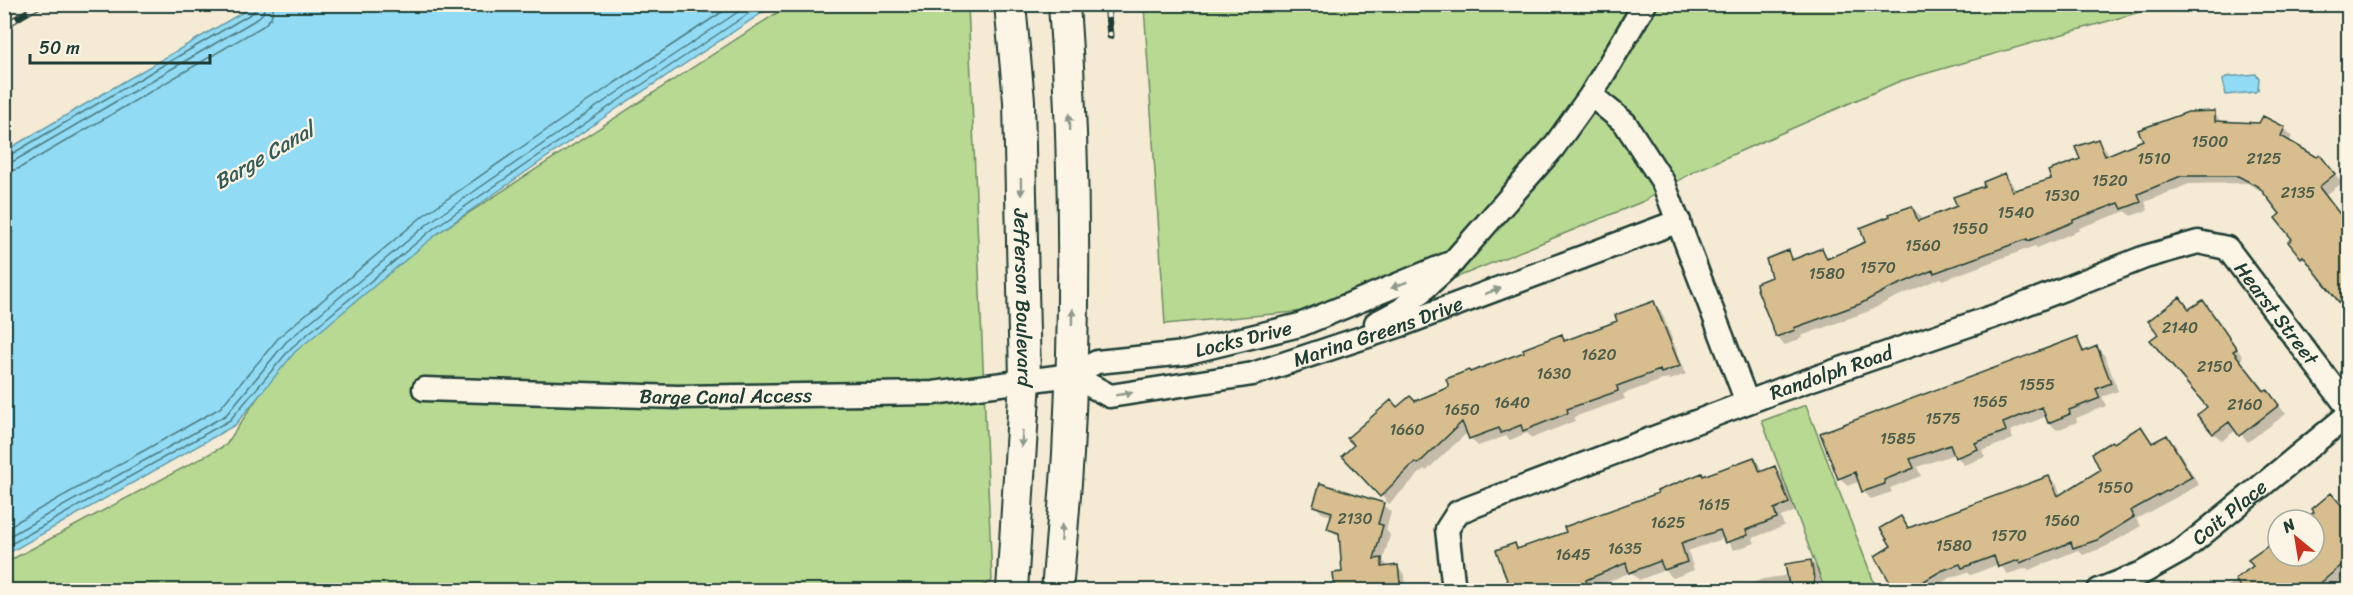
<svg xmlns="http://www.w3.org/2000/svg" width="2353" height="595" font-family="Sriracha,sans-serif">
  <rect width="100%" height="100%" fill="#f5ead4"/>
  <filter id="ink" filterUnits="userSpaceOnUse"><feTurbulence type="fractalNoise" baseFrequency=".0167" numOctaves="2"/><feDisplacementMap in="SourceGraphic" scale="12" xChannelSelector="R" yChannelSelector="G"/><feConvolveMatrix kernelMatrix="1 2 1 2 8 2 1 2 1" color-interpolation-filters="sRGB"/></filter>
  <g filter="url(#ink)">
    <!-- green -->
    <path fill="#b8d992" stroke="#6c8b63" stroke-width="1.5" d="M789,5h179l24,576 -17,9h-970v-27l221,-118 87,-131z
      M1144,5h1020l-264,76 -205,90 -51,30 -250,102 -229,21z
      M1806,405l71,185h-52l-63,-169z"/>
    <!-- water -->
    <path fill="#92dbf4" stroke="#649ca7" stroke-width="1.5" d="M255,5h519l-152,100 -184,128 -143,119 -60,73 -230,130v-404z
      M2256,74l3,4 -1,12 -3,2 -29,3 -3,-15 3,-3z"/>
    <!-- shadow -->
    <path fill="#0003" d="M2214,113l8,10 62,5 8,8 -3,7 39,22 14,18 -16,12 20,27 2,-2v94l-37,-50 -1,1 -8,-8 -20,-43 -17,-21 -18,-10 -58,1 -44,18 3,8 -17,6 -5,-5 -47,17 1,2 -43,18 -2,-2 -92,34 -2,-2 -47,20 -25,13 -68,25 1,2 -17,7 -8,-8 -19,-48 14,-11 16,-26 8,8 26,-10 8,9 37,-16 45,-35 8,7 2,7 37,-15 45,-32 8,8 4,9 37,-12 29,-20 16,-19 8,8 3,7z
      M2202,302l41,55 -3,3 46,54 -38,28 -11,-13 -15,12 -8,-8 -24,-122z
      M1653,303l8,8 25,63 -16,6 -2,-2 -45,16 2,5 -51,18 1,4 -43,17 -5,-5 -17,7 -4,-4 -28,10 -8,-8 -2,-6 -42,39 -2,-2 -35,35 -45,-48 54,-47 53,-21 19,-14 56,-21 35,-18 6,6 52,-19z
      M2076,339l10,13 11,-4 8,8 13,35 -16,6 4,9 -30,12 1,4 -20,8 -8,-7 -2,-7 -37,15 3,8 -31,12 3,6 -21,8 -9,-11 -38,13 4,9 -31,12 2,4 -21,7 -8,-8 -3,-10 -12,5 -8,-8z
      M2141,428l13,16 13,-7 8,8 24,40 -63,34 5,7 -36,21 -22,8 -5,-5 -49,20 -2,-2 -19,6 -9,-10 -28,11 -4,-3 -17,6 -22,12h-32l-3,-43 8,-29 9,10 139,-51 8,8 4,11 41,-25 12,-27z
      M1754,459l10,13 11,-4 7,8 14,35 -15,6 3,9 -31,12 2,5 -21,7 -9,-12 -37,13 6,19 -21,8 -8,-8 -26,10 -8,-8 -38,16 1,2h-81l1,-46 6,6 48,-17 134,-58 2,2z
      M2348,501v72l-15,14 -3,-3 -8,6h-100l33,-23 23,-27v16h36v-36h-8l36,-13z
      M1314,505h69l8,7 -5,18 4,5 -7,26 7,7 7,-1 8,8 1,15h-69l7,-17 -3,-35 -12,-9 3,-13 -10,-3z
      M1811,562l8,8 3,20h-87l28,-11 26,-4z
      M1727,583l8,7h-27z"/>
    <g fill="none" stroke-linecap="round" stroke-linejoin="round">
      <!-- shore -->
      <path stroke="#4d7c81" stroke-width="1.5" d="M4,155h6l244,-143 3,-8
        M4,163l10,-2 243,-142 6,-6 2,-9
        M4,172l14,-3 245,-143 8,-8 3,-14
        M4,529l216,-121 60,-72 144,-121 186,-129 124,-82
        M4,539l222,-124 60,-73 144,-120 185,-128 135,-90
        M4,548l226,-128 61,-72 143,-120 185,-128 144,-96"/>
    </g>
    <!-- building -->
    <path fill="#d8be8e" stroke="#1f3d34" stroke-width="1.5" d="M2215,111v10l44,2 4,-7 22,11 -4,9 36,21 3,-2 15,19 -16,13 30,39v89l-46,-59 -2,2 -13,-16 4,-3 -17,-21 5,-4 -21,-27 -21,-11h-57l-43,18 3,8 -19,7 -3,-6 -46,17v2l-45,19 -1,-2 -93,34 -1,-3 -47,20 -26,14 -66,24 1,2 -19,7 -19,-48 -1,-6 15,-6 -5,-18 23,-9 3,10 30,-12 5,11 38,-17 -5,-14 30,-12 -1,-2 23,-8 6,15 39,-15 -4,-9 31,-11 -1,-4 22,-9 7,18 39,-12 -3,-8 32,-12 -5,-12 23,-8 7,17 38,-16 -5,-10 50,-18z
      M2180,297l9,12 14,-9 34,49 -4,2 31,40 3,-2 12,16 -40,31 -10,-14 -16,12 -16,-19 10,-8 -57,-67 8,-6 -10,-13z
      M1654,301l26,65 -19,7 -1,-3 -43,16 1,5 -51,18 1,4 -45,18 -2,-6 -20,8 -2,-5 -30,11 -7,-17 -44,42 -3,-2 -35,35 -38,-41 12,-11 -7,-7 44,-38 6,7 13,-11 5,5 34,-14 -3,-8 23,-9 1,2 54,-20 -1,-3 39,-15 2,7 53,-20 -2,-6z
      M2077,337l6,15 14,-6 14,37 -15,6 4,9 -31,12 1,4 -22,9 -6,-16 -39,16 3,8 -31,12 3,6 -23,9 -5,-13 -40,14 4,9 -30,12 1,4 -23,8 -7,-20 -17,7 -18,-46z
      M2141,426l11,17 15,-8 25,42 -62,34 4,6 -37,23 -24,8 -2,-6 -51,21 -1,-3 -21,7 -4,-11 -32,12 -2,-4 -19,7 -34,20h-12l-20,-35 16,-10 -11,-18 21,-12 7,12 141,-52 9,20 42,-26 -8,-17 20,-12 2,2z
      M1754,457l6,15 15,-6 14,37 -15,6 3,9 -31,12 2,5 -23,8 -5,-13 -39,13 6,19 -23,8 -4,-9 -31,12 -3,-10 -40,17 4,11h-79l-15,-41 19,-7 2,6 49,-17 -2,-5 94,-34 -1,-2 45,-18 1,3z
      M1320,483l64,20 -6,21 5,1 -9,34 8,-1v9l16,-2 3,26h-66l-2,-18 9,-1 -3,-39 -12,-4 5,-17 -19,-6z
      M2331,493l18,21v45l-38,32h-68l-8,-12 18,-13 -5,-6 30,-21v17h36v-36h-10l10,-8 -2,-3z
      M1811,560l5,31h-26l-5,-27z"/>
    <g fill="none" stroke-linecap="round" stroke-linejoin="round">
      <!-- minor casing -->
      <g stroke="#1f3d34" stroke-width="27">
        <g id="minor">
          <path d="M1591,95l34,28 38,59 84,220"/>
          <path d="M1376,323l25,-13 52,-48 100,-114 38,-53 54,-91"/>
          <path id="s1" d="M1071,375l39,21 143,-22 148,-49 278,-104"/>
          <path id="s2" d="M424,389l253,8 256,-4 138,-18 26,-13 88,-9 115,-28 153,-63"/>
          <path id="s3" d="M1454,590l-7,-61 11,-17 322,-122 215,-74 150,-59 53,-15 29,6 121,159"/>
          <path id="s4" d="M2099,590l43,-17 41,-23 165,-135"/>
        </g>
      </g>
      <!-- major casing -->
      <g stroke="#1f3d34" stroke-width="34">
        <g id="major">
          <path id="s5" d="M1010,4l9,97 6,279 -13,210"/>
          <path d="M1057,590c4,-45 8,-90 11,-136 8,-149 7,-300 -4,-450"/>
        </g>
      </g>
      <!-- minor -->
      <use href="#minor" stroke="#fcf5e5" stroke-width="22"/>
      <!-- major -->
      <use href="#major" stroke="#fcf5e5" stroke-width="30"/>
      <!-- rail casing -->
      <g stroke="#1f3d34" stroke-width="7">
        <path id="rail" d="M1107,4l3,32
          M4,26l37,-22"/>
      </g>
      <!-- rail -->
      <use href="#rail" stroke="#fcf5e5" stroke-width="4.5" stroke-dasharray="14" stroke-linecap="butt"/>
    </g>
    <!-- one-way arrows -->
    <defs><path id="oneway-solid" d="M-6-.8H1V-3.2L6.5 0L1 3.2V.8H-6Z" transform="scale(1.5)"/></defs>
    <g fill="#8e998c">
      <use href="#oneway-solid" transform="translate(1070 122) rotate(-91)"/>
      <use href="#oneway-solid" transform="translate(1021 187) rotate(89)"/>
      <use href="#oneway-solid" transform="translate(1399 285) rotate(158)"/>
      <use href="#oneway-solid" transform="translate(1493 291) rotate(-21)"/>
      <use href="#oneway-solid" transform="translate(1072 317) rotate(-89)"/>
      <use href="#oneway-solid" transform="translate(1124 394) rotate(-9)"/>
      <use href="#oneway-solid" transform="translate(1022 439) rotate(93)"/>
      <use href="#oneway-solid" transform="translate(1062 532) rotate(-85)"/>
    </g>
  </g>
  <g text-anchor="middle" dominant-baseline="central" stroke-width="4.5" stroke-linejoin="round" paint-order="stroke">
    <!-- number labels -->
    <g font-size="16" fill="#4d5d4a">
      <text x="2210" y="141">1500</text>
      <text x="2154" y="158">1510</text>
      <text x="2264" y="158">2125</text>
      <text x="2110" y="180">1520</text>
      <text x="2298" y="192">2135</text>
      <text x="2062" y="195">1530</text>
      <text x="2016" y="212">1540</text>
      <text x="1970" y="228">1550</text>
      <text x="1923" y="245">1560</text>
      <text x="1878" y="267">1570</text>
      <text x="1827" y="273">1580</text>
      <text x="2180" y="327">2140</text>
      <text x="1599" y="354">1620</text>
      <text x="2215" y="366">2150</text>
      <text x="1554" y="373">1630</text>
      <text x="2037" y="384">1555</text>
      <text x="1990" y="401">1565</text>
      <text x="1512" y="402">1640</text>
      <text x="2245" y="404">2160</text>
      <text x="1462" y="409">1650</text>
      <text x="1943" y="418">1575</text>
      <text x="1407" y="429">1660</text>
      <text x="1898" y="438">1585</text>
      <text x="2115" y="487">1550</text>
      <text x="1714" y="504">1615</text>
      <text x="1355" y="518">2130</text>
      <text x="2062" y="520">1560</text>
      <text x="1668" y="522">1625</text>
      <text x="2009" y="535">1570</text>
      <text x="1954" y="545">1580</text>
      <text x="1625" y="548">1635</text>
      <text x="1573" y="554">1645</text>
    </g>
    <!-- street labels -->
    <g font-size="20" fill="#1f3d34" stroke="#fcf5e5">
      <text stroke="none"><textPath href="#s5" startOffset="294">Jefferson Boulevard</textPath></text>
      <text stroke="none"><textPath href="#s3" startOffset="981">Hearst Street</textPath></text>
      <text stroke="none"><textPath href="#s1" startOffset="321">Marina Greens Drive</textPath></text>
      <text stroke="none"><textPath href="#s2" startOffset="826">Locks Drive</textPath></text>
      <text stroke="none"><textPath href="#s3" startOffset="480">Randolph Road</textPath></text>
      <text stroke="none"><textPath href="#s2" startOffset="302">Barge Canal Access</textPath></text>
      <text stroke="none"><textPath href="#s4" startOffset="153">Coit Place</textPath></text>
    </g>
    <!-- water labels -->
    <g font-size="21" font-style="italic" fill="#365d5a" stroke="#fcf5e5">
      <text transform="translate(264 156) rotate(-30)">Barge Canal</text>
    </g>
  </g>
  <!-- margin -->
  <rect width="2353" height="595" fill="none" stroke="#fcf5e5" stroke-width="24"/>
  <rect x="12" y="12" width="2329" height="571" fill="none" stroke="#1f3d34" stroke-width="2" filter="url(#ink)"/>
  <!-- north arrow -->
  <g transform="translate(2296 538) rotate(330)"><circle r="28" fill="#fcf5e5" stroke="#a4ab9e" stroke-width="1.5"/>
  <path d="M0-4.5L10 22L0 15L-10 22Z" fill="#c8321e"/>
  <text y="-9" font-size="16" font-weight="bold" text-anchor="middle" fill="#1f3d34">N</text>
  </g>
  <!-- scale -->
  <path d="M30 54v9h180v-9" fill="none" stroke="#1f3d34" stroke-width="3"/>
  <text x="39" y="54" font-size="18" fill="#1f3d34" stroke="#fcf5e5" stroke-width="4.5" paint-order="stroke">50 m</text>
</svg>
